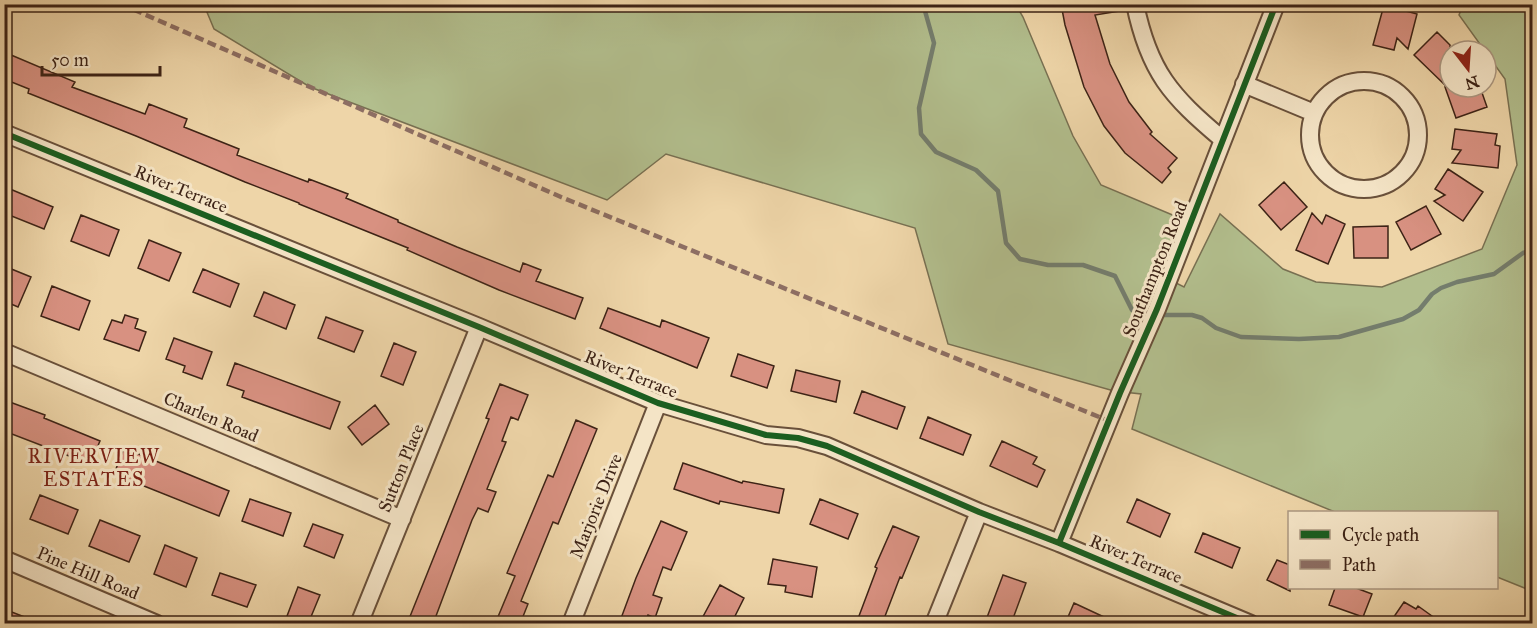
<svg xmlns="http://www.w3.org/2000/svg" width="1537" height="628" font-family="'IM FELL Great Primer',serif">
  <rect width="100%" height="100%" fill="#eed5a8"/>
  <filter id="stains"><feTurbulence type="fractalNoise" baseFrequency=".00333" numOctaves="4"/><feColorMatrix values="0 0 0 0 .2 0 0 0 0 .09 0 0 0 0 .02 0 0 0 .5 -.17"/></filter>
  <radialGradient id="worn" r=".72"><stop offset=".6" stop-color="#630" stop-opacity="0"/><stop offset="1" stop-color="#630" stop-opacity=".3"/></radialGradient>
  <!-- green -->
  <path fill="#b2be8d" stroke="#787052" stroke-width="1.5" d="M204,5h812l7,12 50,119 28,49 81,34 -22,56 24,12 36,-73 63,55 33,13 66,5 100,-38 35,-84 -12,-86 -46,-64 4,-10h69v586l-35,-14 -1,-65h-161l-203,-83 9,-35 -27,-3 -166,-47 -33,-116 -249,-74 -59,46 -297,-113 -96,-58z"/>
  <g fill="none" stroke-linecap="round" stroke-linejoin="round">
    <!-- stream -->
    <path stroke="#747d6d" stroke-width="4.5" d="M923,4l11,39 -15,65 2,26 15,18 40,18 22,21 8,52 14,16 28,6h35l32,11 17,34 14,2
      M1164,315h28l10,3 14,10 25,9 58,2 40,-2 64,-18 16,-9 13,-16 9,-6 16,-6 37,-8 29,-21 9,-3"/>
  </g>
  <!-- building -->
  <path fill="#d89181" stroke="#3d2316" stroke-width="1.5" d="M1061,4h58v7l-24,4 15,49 19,38 23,30 -2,2 27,24 -9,10 3,4 -9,11 -37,-30 -21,-27 -20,-39 -19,-62z
    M1384,5l33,9 -9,35 -11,-11 -3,12 -21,-5z
    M1437,32l13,13v42h30l7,20 -31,11 -11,-31h2l-33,-32z
    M4,52l71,30 -3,5 73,27 4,-10 38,15 -3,8 55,22 -2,6 71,27 1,-3 39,15 -2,4 52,22v2l59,25 63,25 3,-9 18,7 -5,11 47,17 -8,21 -76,-29 -92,-40 1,-2 -109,-44v-1l-54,-21 -109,-46 -108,-43 1,-4 -25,-10z
    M1455,129l42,5 -2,11 5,1 -2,22 -46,-5 9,-13 -9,-1z
    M1448,169l35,23 -20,29 -29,-20 11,-6 -10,-6z
    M1284,182l23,25 -26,23 -22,-25z
    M10,189l43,18 -9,22 -40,-16v-10z
    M1426,206l15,28 -30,16 -15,-28z
    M1312,213l10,11 4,-9 19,9 -17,40 -32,-14z
    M81,215l38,15 -10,26 -38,-15z
    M1388,226v32h-34l-1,-31z
    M149,240l32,13 -12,28 -31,-13z
    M4,266l27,11 -13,30 -14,-6z
    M203,269l36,15 -9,23 -37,-15z
    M52,286l38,15 -11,29 -38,-14z
    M264,292l31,13 -9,24 -32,-13z
    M608,308l52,19 2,-7 47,18 -12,30 -97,-40z
    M125,315l13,4 -3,9 11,4 -7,19 -35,-12 8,-19 10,3z
    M326,317l37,14 -9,21 -36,-14z
    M174,338l38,14 -10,27 -19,-7 2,-6 -19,-7z
    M394,343l22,9 -13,33 -22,-9z
    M738,354l36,12 -7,22 -36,-12z
    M235,363l105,39 -10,27 -88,-32 2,-6 -17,-6z
    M796,370l44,11 -4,21 -45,-11z
    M500,384l28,11 -10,25 -7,-3 -9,24 4,1 -19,47 9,3 -8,20 -10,-4 -6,12 -39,104h-26l82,-205 -3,-1z
    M862,391l43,16 -8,22 -43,-16z
    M7,401l38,14 -1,3 56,23 -10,23 -86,-33v-23z
    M375,405l14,19 -27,21 -14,-18z
    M928,417l43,18 -8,20 -43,-17z
    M576,420l21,9 -39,95 -5,-2 -32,79 7,3 -8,20h-25l20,-48 -8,-3 41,-98 5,2z
    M1002,441l35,16 -4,7 12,6 -8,17 -47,-21z
    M124,448l105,43 -10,25 -105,-42z
    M683,463l59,20 1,-2 41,8 -5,24 -59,-12 -1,3 -45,-15z
    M40,495l38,15 -10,24 -38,-15z
    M250,499l41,14 -8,23 -41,-15z
    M820,499l38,15 -10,25 -38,-15z
    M1137,499l33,15 -10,23 -33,-15z
    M100,520l40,16 -11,26 -40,-16z
    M661,521l26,11 -16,38 -8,-3 -10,28 9,3 -7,20 -7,-3 -3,9h-17l-8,-3 16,-43z
    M313,524l30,11 -9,23 -30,-12z
    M893,526l26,11 -17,41 -2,-1 -18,47h-26l21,-56 -2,-1z
    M1203,533l37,15 -8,20 -37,-16z
    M165,545l32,13 -11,29 -32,-13z
    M773,559l44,8 -5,30 -27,-5 1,-6 -18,-2z
    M1277,560l13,5v26l-23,-11z
    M220,573l36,12 -9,22 -35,-12z
    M1003,575l23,8 -15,41h-16l-9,-4z
    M720,585l24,13 -13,26h-32z
    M298,587l22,8 -12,29h-24z
    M1335,588h21l16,6 -9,23 -34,-12z
    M1404,602l12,7 2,-3 25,18h-54z
    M1074,603l45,21h-54z
    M4,609l36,14v1h-36z"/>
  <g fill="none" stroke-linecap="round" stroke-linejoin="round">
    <!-- minor casing -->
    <g stroke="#69503a" stroke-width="20">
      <path id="minor" d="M1135,4c14,68 36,92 87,135
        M1310 135a54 54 0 1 1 108 0a54 54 0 1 1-108 0Z
        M1244,84l70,29
        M4,133l475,194 179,76 108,32 32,3 29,8 152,66 80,31 192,81
        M4,352l398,167
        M1059,543l61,-150 37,-84 119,-305
        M4,559l153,65
        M359,624l120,-297
        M571,624l87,-221
        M934,624l45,-112"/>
    </g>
    <!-- minor -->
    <use href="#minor" stroke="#f4e4c6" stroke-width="16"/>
    <!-- quiet -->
    <path stroke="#8d6e63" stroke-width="4.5" stroke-dasharray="9 4.5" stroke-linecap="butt" d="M121,4l440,193 548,224"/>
    <!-- cycleway casing -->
    <g stroke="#f4e4c6" stroke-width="10">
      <path id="cycleway" d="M4,133l475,194 179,76 108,32 32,3 29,8 152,66 80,31 192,81
        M1059,543l61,-150 37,-84 119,-305"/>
    </g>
    <!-- cycleway -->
    <use href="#cycleway" stroke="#1b5e20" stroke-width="6"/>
  </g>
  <g text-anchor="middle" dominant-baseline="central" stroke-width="6" stroke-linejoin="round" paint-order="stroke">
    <!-- street labels -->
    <g font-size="18" fill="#3d2316" stroke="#f4e4c6">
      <text transform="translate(181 189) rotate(22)">River Terrace</text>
      <text transform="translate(1155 269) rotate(-68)">Southampton Road</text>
      <text transform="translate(631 374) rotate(22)">River Terrace</text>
      <text transform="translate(211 417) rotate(23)">Charlen Road</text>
      <text transform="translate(401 468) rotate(-68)">Sutton Place</text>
      <text transform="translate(596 506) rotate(-68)">Marjorie Drive</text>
      <text transform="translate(1136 559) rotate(23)">River Terrace</text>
      <text transform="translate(88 573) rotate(23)">Pine Hill Road</text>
    </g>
    <!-- neighbourhood labels -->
    <g font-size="20" letter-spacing="1.5" fill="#7a1f14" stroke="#f4e4c6">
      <text x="94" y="456">RIVERVIEW<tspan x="94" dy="23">ESTATES</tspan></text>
    </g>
  </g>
  <!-- margin -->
  <rect width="1537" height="628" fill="none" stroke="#eed5a8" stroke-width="24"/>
  <rect x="6" y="6" width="1525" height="616" fill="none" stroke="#3d2316" stroke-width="3"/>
  <rect x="12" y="12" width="1513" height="604" fill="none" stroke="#3d2316" stroke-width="1.5"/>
  <!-- legend -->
  <rect x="1288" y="511" width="210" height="78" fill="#f4e4c6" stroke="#ab9780" stroke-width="1.5"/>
  <rect x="1300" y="530" width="30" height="9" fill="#1b5e20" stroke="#ab9780" stroke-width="1.5"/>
  <text x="1342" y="541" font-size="18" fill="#3d2316">Cycle path</text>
  <rect x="1300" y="560" width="30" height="9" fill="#8d6e63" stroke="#ab9780" stroke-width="1.5"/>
  <text x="1342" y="571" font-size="18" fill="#3d2316">Path</text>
  <!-- north arrow -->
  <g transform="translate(1468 69) rotate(163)"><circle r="28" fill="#f4e4c6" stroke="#ab9780" stroke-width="1.5"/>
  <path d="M0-4.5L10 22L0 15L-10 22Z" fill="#8f2418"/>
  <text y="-9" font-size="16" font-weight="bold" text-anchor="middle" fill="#3d2316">N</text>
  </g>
  <!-- scale -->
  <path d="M42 66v9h118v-9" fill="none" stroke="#3d2316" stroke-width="3"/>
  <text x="51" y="66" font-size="18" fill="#3d2316" stroke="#f4e4c6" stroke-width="4.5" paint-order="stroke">50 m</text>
  <rect width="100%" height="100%" filter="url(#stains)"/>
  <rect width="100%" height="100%" fill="url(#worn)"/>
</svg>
